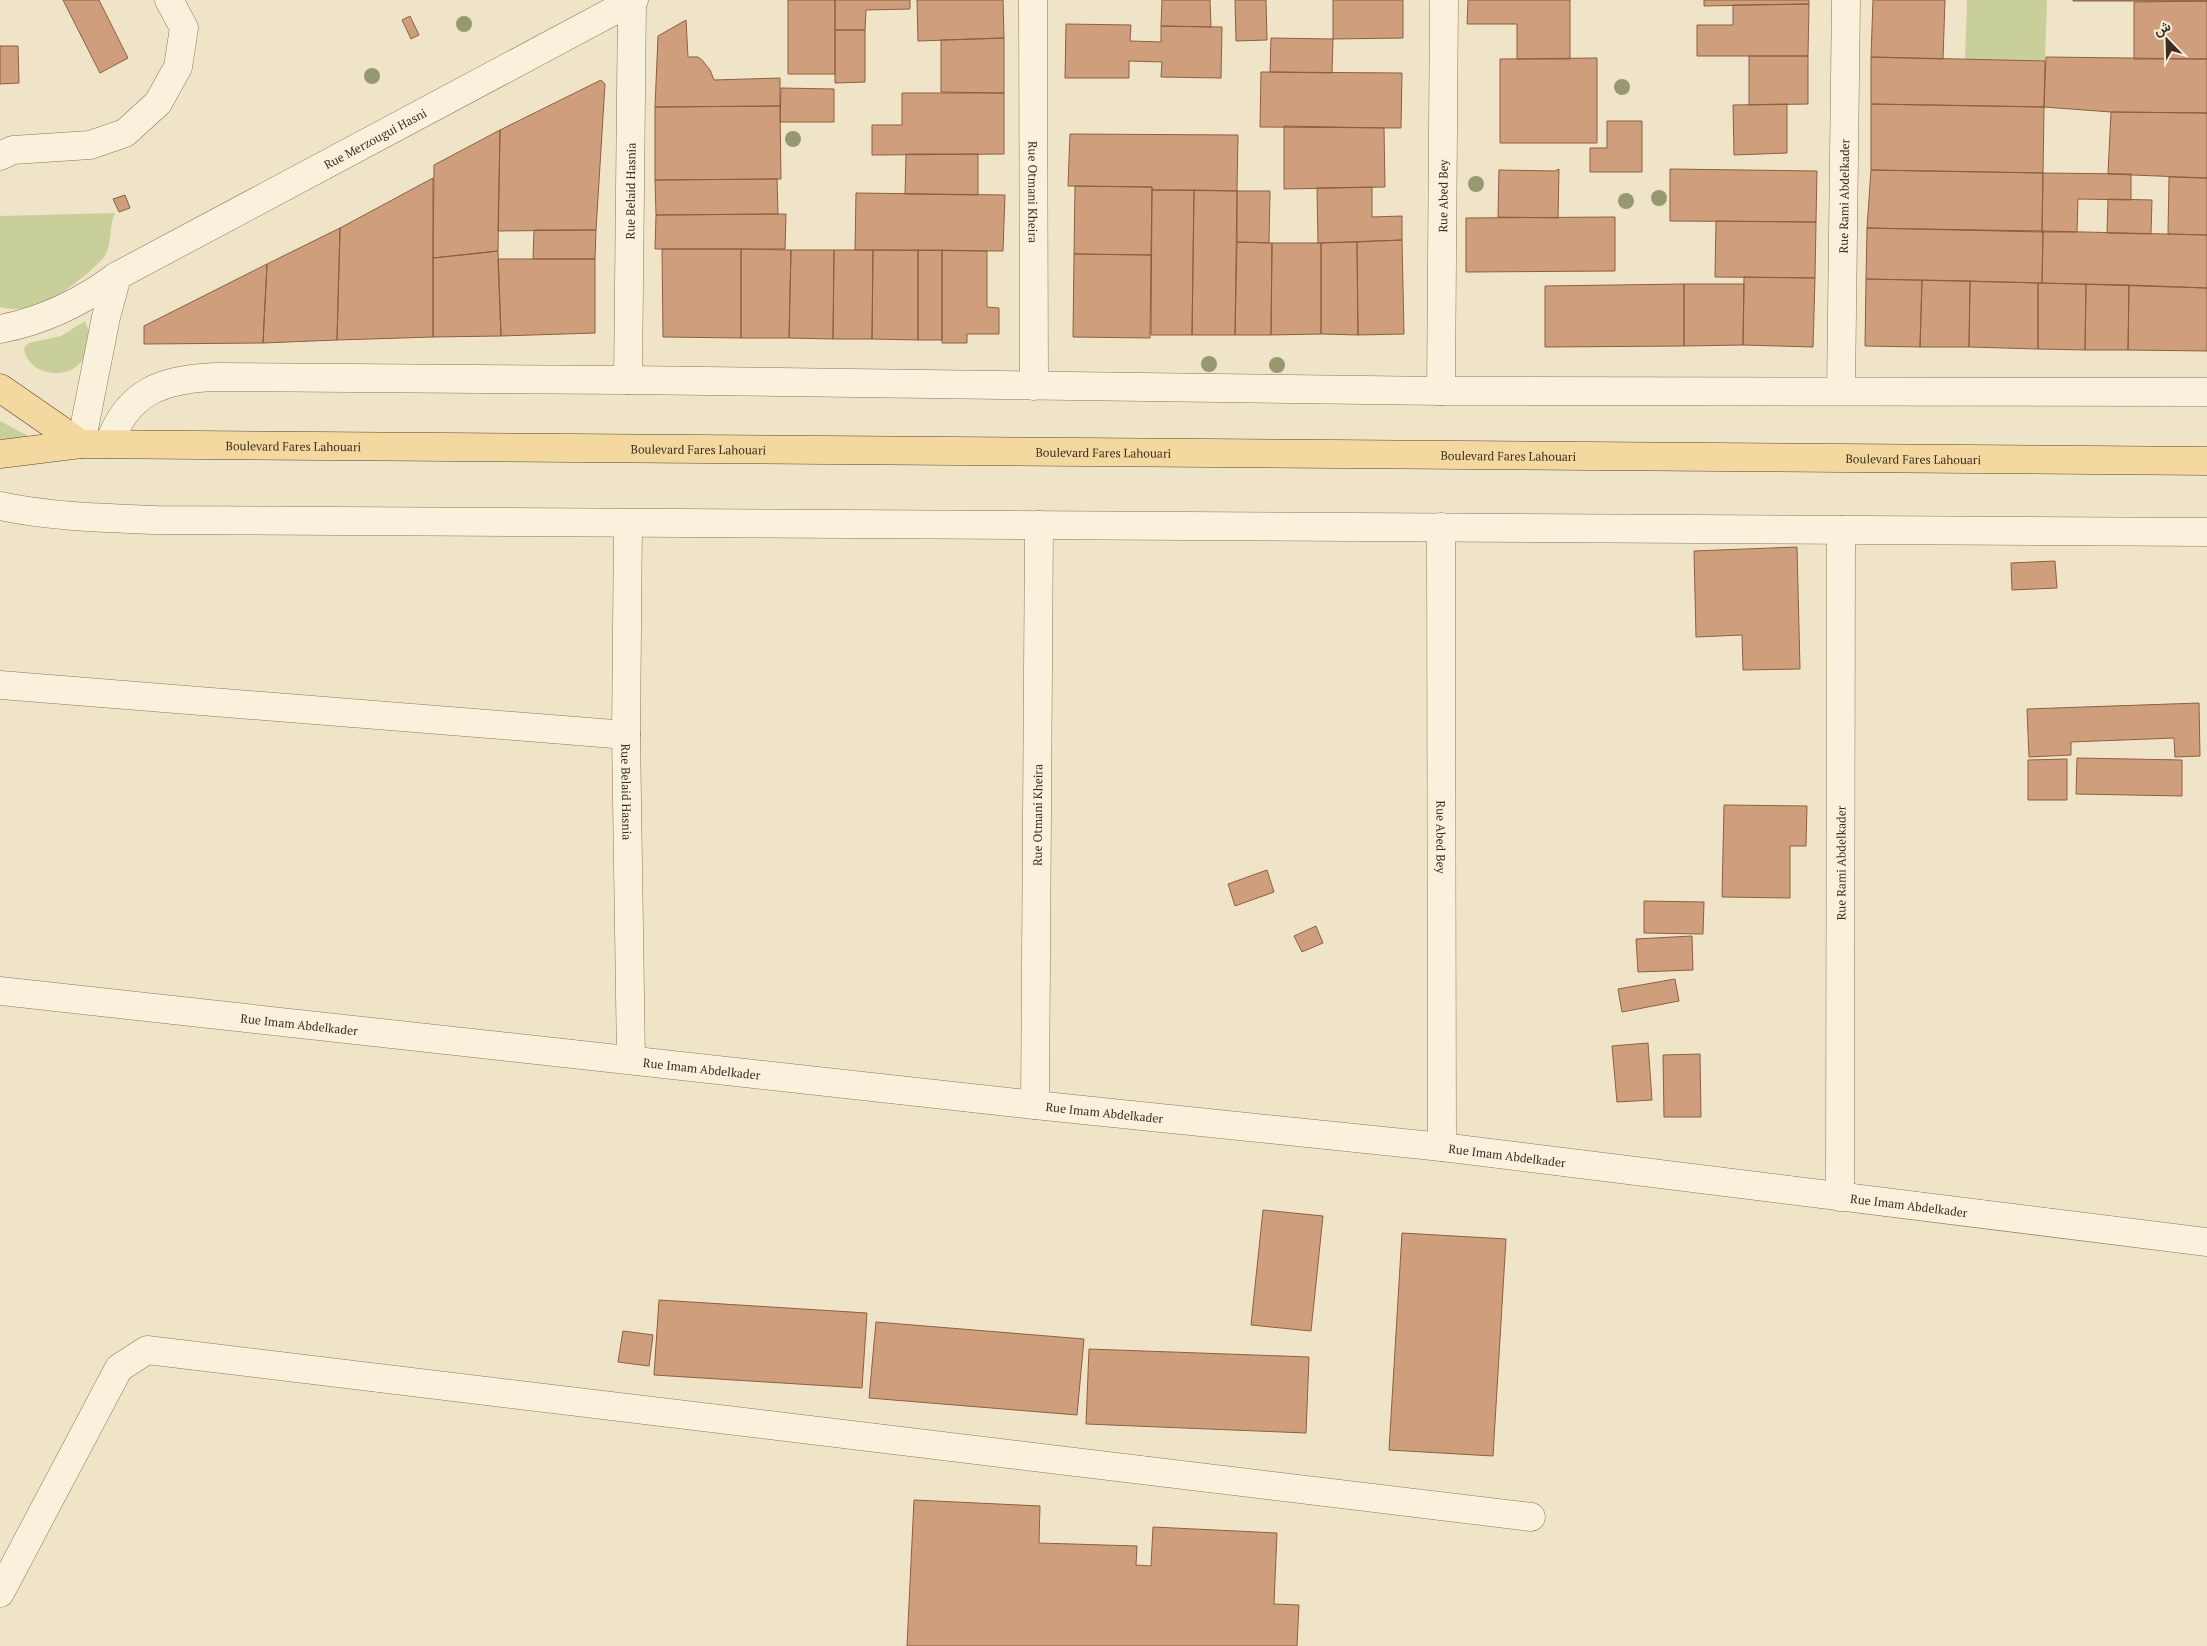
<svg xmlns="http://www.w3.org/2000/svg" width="2207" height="1646" font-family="'PT Serif',Vazirmatn,serif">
  <rect width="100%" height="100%" fill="#f0e4c8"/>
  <!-- green -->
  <path fill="#c9cf9b" d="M1967,0h80l-2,61 -80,-1z
    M115,213c-6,13 -3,29 -9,41 -4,7 -11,12 -16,17 -23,20 -57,45 -90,36v-91z
    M85,321c1,4 4,8 4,11 1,4 -1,9 -2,12 -1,7 -1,13 -6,18 -16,20 -54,12 -57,-14l5,-5 32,-7z
    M0,421l30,16v2h-30z"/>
  <!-- building -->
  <path fill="#cf9f7d" stroke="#8d5f41" d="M63,0h36l29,58 -28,15z
    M788,0h47v74h-47z
    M835,0h75v9l-44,1 -1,20h-30z
    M917,0h86l1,38 -86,3z
    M1162,0h48l1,27 -50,-1z
    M1235,0h31l1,40 -31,1z
    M1333,0h70v38l-70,1z
    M1468,0h102v59h-53v-35h-50z
    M1704,0h105v4l-105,2z
    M1873,0h72l-2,59 -72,-2z
    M2073,0h134v1h-134z
    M2207,1v58h-73v-57z
    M1809,4l-1,52h-111v-31h36v-20z
    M410,16l9,19 -8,4 -9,-19z
    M686,20l2,37h10l4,3 8,10 4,10 66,-2v28l-125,1 3,-71z
    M1066,24l65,1 -1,16 31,1v-16l61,1 -1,51 -60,-1 1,-15 -33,-1v17h-64z
    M835,30h30v52l-30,1z
    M1004,38v55l-63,-1v-52z
    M1271,38l62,1 -1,34 -62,-1z
    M0,46h18l1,37 -19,1z
    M1749,56h59v48l-59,1z
    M1871,57l174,4 -1,46 -173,-3z
    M2046,57l161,2v54l-96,-1 -67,-5z
    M1597,58v85h-97v-84z
    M1261,72l141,1 -1,55 -141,-1z
    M601,80l4,4 -9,146 -98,1 2,-101z
    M781,88l53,1v33h-54z
    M902,93h102v61l-132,1v-30h30z
    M1787,104v49l-53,2 -1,-50z
    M1871,104l173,3 -1,66 -172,-3z
    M780,106l1,73 -126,1v-73z
    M2111,112l96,1v65l-99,-4z
    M1607,121h35v51h-52v-24h17z
    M1284,126l100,2 1,59 -101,2z
    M500,130l-2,121 -65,7 1,-93z
    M1070,134l168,1 -1,56 -85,-1v-3l-84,-1z
    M906,154h72v41l-73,-1z
    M1559,169l-1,49 -60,-1 1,-47 56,1z
    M1670,169l147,2 -1,51 -146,-1z
    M1871,170l172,3 -1,59 -175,-4z
    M2043,173l88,1v26l-53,-1 -1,33h-35z
    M2169,177l38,1v57l-39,-1z
    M433,178v159l-96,3 3,-112z
    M777,179l1,35 -122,1 -1,-35z
    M1075,186l77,1 -1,68 -77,-1z
    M1372,187v30l30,-1v24l-84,3 -1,-55z
    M1152,190h42l-2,145h-41z
    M1194,190l43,1 -2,144h-43z
    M1237,191h33l-1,52 -32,-1z
    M856,193l149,2 -2,56 -148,-1z
    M125,195l5,13 -11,4 -6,-13z
    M2108,199l44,1 -1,34 -44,-1z
    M786,214l-1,35h-130l1,-34z
    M1615,217v54l-149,1v-54z
    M1716,221l100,1 -1,56 -100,-1z
    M340,228l-3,112 -74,3 4,-79z
    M1867,228l176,3 -1,52 -176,-4z
    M534,230h62l-1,29h-62z
    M2043,231l164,4v53l-165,-5z
    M1402,240l2,94 -46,1 -1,-93z
    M1237,242l35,1 -1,92h-36z
    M1357,242l1,93 -37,-1v-91z
    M1272,243h49v91l-50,1z
    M662,249h79v89l-78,-1z
    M741,249l50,1 -2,88h-48z
    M791,250h43l-1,89 -44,-1z
    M834,250h39l-1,89h-39z
    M873,250h45v90l-46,-1z
    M918,250h24v90h-24z
    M942,250l45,1v56l12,1v26h-32v9h-25z
    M498,251l3,85 -68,1v-79z
    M1074,254l77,1 -1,83 -77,-1z
    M498,259h97v74l-94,3z
    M267,264l-4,79 -119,1v-18z
    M1744,277l71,1 -2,69 -70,-2z
    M1866,279l56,1 -2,67 -55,-1z
    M1922,280l48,1 -1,66h-49z
    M1970,281l68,2v66l-69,-2z
    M2038,283l48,1 -1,66 -47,-1z
    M1684,284h60l-1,61 -59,1z
    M1684,284v62l-139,1v-61z
    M2086,284l43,1 -1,65h-43z
    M2129,285l78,3v63l-79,-1z
    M1797,547l3,122 -57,1 -1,-35 -46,2 -2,-86z
    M2055,561l2,27 -45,2 -1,-27z
    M2199,703l1,53 -25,1 -1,-19 -103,4v13l-42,2 -2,-48z
    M2077,758l105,2v36l-106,-2z
    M2067,759v41h-39v-40z
    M1724,805l83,1 -1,40h-16v52l-68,-1z
    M1267,870l7,22 -39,14 -7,-22z
    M1644,901l60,1 -1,32 -59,-1z
    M1316,926l7,17 -21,9 -8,-16z
    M1692,936l1,34 -55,2 -2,-33z
    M1675,979l4,22 -57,11 -4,-23z
    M1648,1043l4,57 -35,2 -5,-56z
    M1700,1054l1,63h-37l-1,-62z
    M1263,1210l60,6 -12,115 -60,-6z
    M1402,1233l104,6 -13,217 -104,-6z
    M659,1300l208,13 -5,75 -208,-13z
    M876,1322l208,17 -7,76 -208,-17z
    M623,1331l30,4 -4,31 -31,-4z
    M1089,1349l220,8 -3,76 -220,-9z
    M914,1500l126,6 -1,37 98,3 -1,19 15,1 2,-39 124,6 -3,71 25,1 -2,41h-390z"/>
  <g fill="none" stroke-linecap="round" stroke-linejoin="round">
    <!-- minor casing -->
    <g stroke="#8d765c" stroke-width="29">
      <g id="minor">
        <path id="s1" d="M1033,0l1,386"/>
        <path d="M0,156l13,-6 77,-5 35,-12 33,-30 20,-36 6,-39 -15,-28"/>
        <path id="s2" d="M0,329c43,-8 82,-27 117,-53l517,-276"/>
        <path id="s3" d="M628,380l4,-379"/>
        <path id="s4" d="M1441,391l3,-391"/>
        <path id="s5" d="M1841,391l5,-391"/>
        <path d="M81,444l25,-127 11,-41"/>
        <path d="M109,444c18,-52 53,-65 106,-67l413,3 813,11 766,1"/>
        <path d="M0,506c51,11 104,12 156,14l2051,12"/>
        <path id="s6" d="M628,523l-2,212 5,325"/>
        <path id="s7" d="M1441,527l1,620"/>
        <path d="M0,685l626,50"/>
        <path id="s8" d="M0,991l1035,114 407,42 765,95"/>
        <path id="s9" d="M1035,1105l4,-580"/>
        <path id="s10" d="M1840,1197l1,-667"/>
        <path d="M0,1593l119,-225 28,-18 1384,167"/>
      </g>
    </g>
    <!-- major casing -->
    <g stroke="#5b4430" stroke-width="29">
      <g id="major">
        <path d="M0,388l81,56"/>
        <path id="s11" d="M0,454l81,-10 2126,17"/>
      </g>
    </g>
    <!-- minor -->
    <use href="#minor" stroke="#faf1dc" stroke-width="28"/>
    <!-- major -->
    <use href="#major" stroke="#f3d9a0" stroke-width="28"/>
  </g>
  <!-- trees -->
  <g fill="#96986f">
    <circle cx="464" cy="24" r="8"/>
    <circle cx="372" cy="76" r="8"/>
    <circle cx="1622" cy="87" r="8"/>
    <circle cx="793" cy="139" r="8"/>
    <circle cx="1476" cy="184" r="8"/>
    <circle cx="1659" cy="198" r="8"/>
    <circle cx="1626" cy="201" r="8"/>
    <circle cx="1209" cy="364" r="8"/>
    <circle cx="1277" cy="365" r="8"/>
  </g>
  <g text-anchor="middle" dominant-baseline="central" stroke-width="4.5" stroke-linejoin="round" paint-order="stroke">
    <!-- street labels -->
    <g font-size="12" fill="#3d2e20" stroke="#f7eed8">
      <text stroke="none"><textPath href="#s2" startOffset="422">Rue Merzougui Hasni</textPath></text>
      <text stroke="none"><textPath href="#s3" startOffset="189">Rue Belaid Hasnia</textPath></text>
      <text stroke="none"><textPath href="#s1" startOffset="192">Rue Otmani Kheira</textPath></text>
      <text stroke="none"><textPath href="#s4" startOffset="195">Rue Abed Bey</textPath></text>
      <text stroke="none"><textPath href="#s5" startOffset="195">Rue Rami Abdelkader</textPath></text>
      <text stroke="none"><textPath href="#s11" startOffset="294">Boulevard Fares Lahouari</textPath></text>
      <text stroke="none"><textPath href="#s11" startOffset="699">Boulevard Fares Lahouari</textPath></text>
      <text stroke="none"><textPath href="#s11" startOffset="1104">Boulevard Fares Lahouari</textPath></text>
      <text stroke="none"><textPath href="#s11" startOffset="1509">Boulevard Fares Lahouari</textPath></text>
      <text stroke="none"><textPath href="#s11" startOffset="1914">Boulevard Fares Lahouari</textPath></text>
      <text stroke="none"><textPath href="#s6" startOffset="269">Rue Belaid Hasnia</textPath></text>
      <text stroke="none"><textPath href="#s9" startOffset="290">Rue Otmani Kheira</textPath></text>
      <text stroke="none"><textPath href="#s7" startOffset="310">Rue Abed Bey</textPath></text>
      <text stroke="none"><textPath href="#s10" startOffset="334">Rue Rami Abdelkader</textPath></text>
      <text stroke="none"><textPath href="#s8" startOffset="301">Rue Imam Abdelkader</textPath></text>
      <text stroke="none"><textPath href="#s8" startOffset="706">Rue Imam Abdelkader</textPath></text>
      <text stroke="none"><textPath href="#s8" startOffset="1111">Rue Imam Abdelkader</textPath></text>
      <text stroke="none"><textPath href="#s8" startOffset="1516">Rue Imam Abdelkader</textPath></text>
      <text stroke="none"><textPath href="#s8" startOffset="1921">Rue Imam Abdelkader</textPath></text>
    </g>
  </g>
  <!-- north arrow -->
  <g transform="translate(2167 40) rotate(337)" stroke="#f7eed8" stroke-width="4" paint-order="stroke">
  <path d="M0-4L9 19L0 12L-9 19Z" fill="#3d2e20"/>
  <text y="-8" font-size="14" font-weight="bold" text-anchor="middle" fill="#3d2e20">ش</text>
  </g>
</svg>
